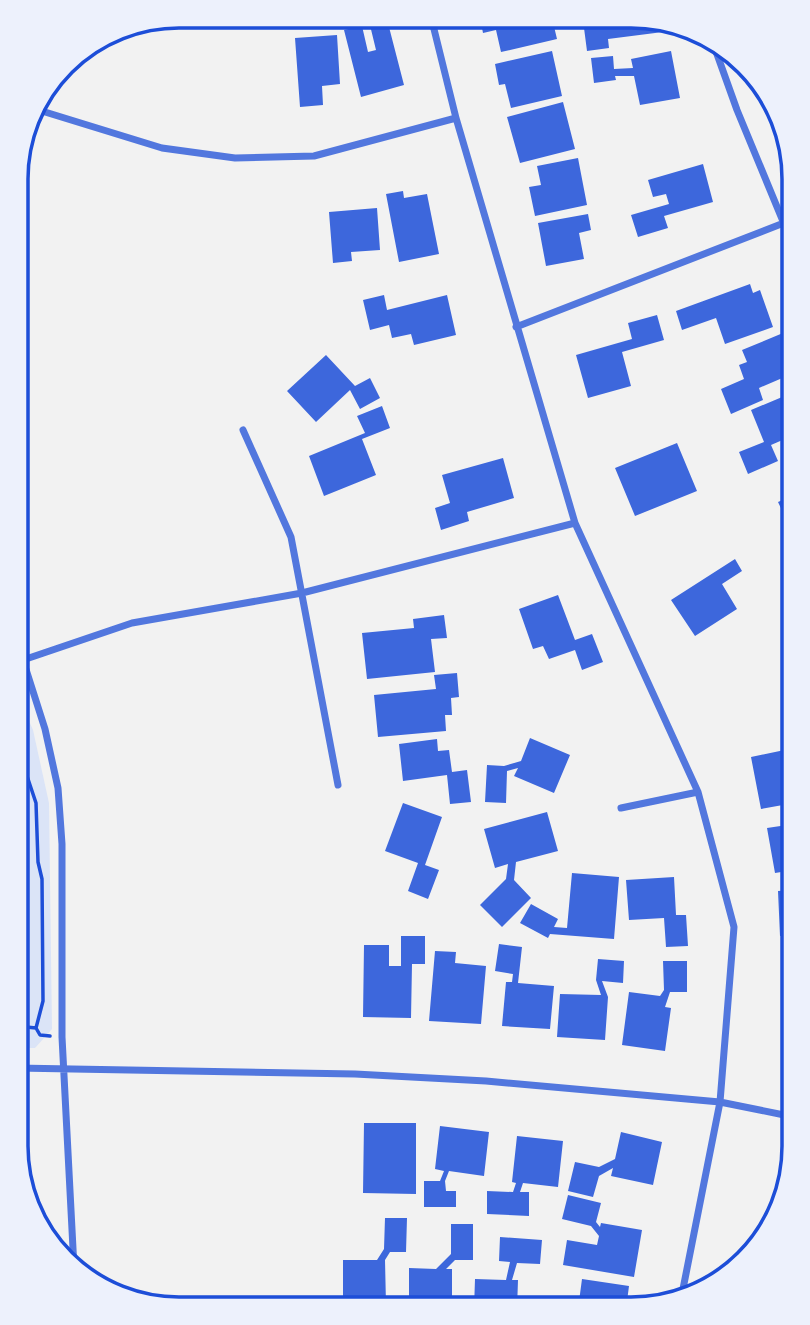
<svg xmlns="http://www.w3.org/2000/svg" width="810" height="1325" font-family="'Noto Sans',sans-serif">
  <rect width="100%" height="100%" fill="#f2f2f2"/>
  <!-- green -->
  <path fill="#dbe4f7" d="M16,691l17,39 16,73 3,226 -17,19h-19z"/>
  <!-- building -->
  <path fill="#3d67dc" d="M368,17h20l3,10h-2l15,58 -43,12 -17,-67 18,-4 6,26 8,-2z
    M480,18h72l5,21 -56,13 -5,-22 -13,3z
    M616,19h46l1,13 -55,7 1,9 -22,3 -3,-23 33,-4z
    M337,35l3,49 -18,2 1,19 -23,2 -5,-69z
    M552,51l10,45 -51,12 -6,-24 -6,1 -4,-21z
    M671,51l9,47 -40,7 -6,-29h-19l1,4 -22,3 -3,-25 22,-2 1,13 19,-1 -2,-9z
    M563,102l12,47 -55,14 -13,-46z
    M578,158l9,47 -52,11 -6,-29 12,-2 -4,-19z
    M703,164l10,38 -49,14 4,12 -30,9 -7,-22 38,-11 -3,-10 -13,3 -5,-17z
    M403,191l1,7 23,-4 12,60 -40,8 -13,-68z
    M377,208l3,42 -29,2 1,9 -19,2 -4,-51z
    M588,214l3,16 -12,3 5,26 -38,7 -8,-43z
    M750,284l3,9 7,-3 13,37 -48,17 -9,-26 -34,12 -6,-19z
    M384,295l3,15 60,-15 9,40 -42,10 -3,-11 -19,4 -3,-13 -19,5 -7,-30z
    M657,315l7,25 -42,12 9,34 -43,12 -12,-43 56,-16 -4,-16z
    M783,333l11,27v13l-35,15 4,12 -32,14 -10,-25 23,-10 -5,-14 8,-3 -5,-12z
    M326,355l29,31 15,-8 10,20 -20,11 -10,-19 -34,32 -29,-31z
    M794,392v43l-23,10 7,16 -30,13 -9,-22 25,-10 -13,-32z
    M382,406l8,22 -28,11 14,36 -52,21 -15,-40 56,-23 -8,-17z
    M677,443l20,48 -62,25 -20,-48z
    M503,458l11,40 -47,14 2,9 -28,9 -6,-22 15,-5 -8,-28z
    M794,461v59l-6,3 -10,-21 16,-7 -13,-28z
    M735,559l7,12 -20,13 15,25 -42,27 -24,-36z
    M558,595l17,45 17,-6 11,28 -21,8 -7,-20 -26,9 -6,-13 -10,3 -14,-40z
    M444,615l3,23 -16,1 4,33 -68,7 -5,-46 52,-5 -1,-9z
    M457,673l2,24 -8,1 1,17h-7l1,16 -68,6 -4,-42 62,-6 -2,-14z
    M530,738l40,17 -16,38 -40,-17 4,-8 -11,3 -1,32 -21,-1 2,-37 17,1 17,-5z
    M437,739l1,12 11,-1 3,22 15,-2 4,32 -21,2 -3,-29 -44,6 -4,-37z
    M794,748v55l-33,6 -10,-52z
    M403,803l39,14 -17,48 14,5 -11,29 -20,-8 10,-28 -33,-12z
    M547,812l11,39 -42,11 -2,18 17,18 -29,29 -22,-22 26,-26 2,-15 -13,4 -11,-39z
    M794,824v46l-19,3 -8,-45z
    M572,873l47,4 -5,62 -64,-5 -2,4 -28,-15 11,-19 27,15 -4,8 13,1z
    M674,877l2,38h10l2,31 -22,1 -2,-29 -35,2 -3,-40z
    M794,890v45l-14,1 -2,-45z
    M401,936h24v28h-13l-1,54 -48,-1 1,-72h25v21h12z
    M499,944l23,3 -4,36 36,3 -4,43 -48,-3 4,-44h6l1,-8 -18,-3z
    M435,951l21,1 -1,11 31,3 -5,58 -52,-3z
    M598,959l26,2 -1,22 -21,-2 6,16 -3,43 -48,-3 3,-43 41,1 -5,-15z
    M663,961h24v31h-17l-5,15 6,1 -6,43 -43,-6 7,-53 31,4 4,-6z
    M364,1123h52v71l-53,-1z
    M440,1126l49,6 -5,44 -35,-5 -4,10 1,10h10v16h-32v-26h16l4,-10 -9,-2z
    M621,1132l41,10 -9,43 -42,-9 2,-8 -14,8 -6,21 -25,-6 7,-29 24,5 16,-8z
    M517,1136l46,5 -5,46 -35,-4 -3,9h9v24l-42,-2v-23l26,1 3,-9 -4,-1z
    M568,1195l33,8 -5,19 4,5 1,-4 41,7 -8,47 -71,-12 4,-25 30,5 2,-9 -8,-10 -29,-7z
    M385,1218h22l-1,34h-16l-5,8 1,45 -43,-1v-44h34l7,-11z
    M451,1224h22v36h-18l-9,9h6v40h-43v-41l27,1 15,-15z
    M500,1237l42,3 -2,24 -23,-1 -5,17h6l-1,29h-43l1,-30 31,1 4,-18 -11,-1z
    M582,1279l47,7 -3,23h-48z"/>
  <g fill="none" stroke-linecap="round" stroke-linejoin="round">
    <!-- path -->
    <path stroke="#1d4ed8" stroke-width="3.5" d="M16,743l20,60 2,59 4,17 1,122 -7,27
      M16,1026l20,2 4,7 10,1"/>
    <!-- minor -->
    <path stroke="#5277de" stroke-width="7" d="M431,17l25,101 119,405 123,269 36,135 -14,175 -39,197
      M713,43l24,67 57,138
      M32,108l130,40 73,10 79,-2 142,-38
      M516,327l278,-108
      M243,430l48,107 47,248
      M16,649l7,11 22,69 13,59 4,56v193l12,231
      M23,660l109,-37 170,-30 273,-70
      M621,808l77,-16
      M16,1068l339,6 131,7 234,21 74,15"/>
  </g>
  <!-- crop -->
  <path d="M0 0H810V1325H0ZM179 28H631A151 151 0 0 1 782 179V1146A151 151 0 0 1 631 1297H179A151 151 0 0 1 28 1146V179A151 151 0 0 1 179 28Z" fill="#edf1fc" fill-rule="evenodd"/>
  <path fill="none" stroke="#1d4ed8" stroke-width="3.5" d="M179 28H631A151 151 0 0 1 782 179V1146A151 151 0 0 1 631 1297H179A151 151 0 0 1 28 1146V179A151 151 0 0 1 179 28Z"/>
</svg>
